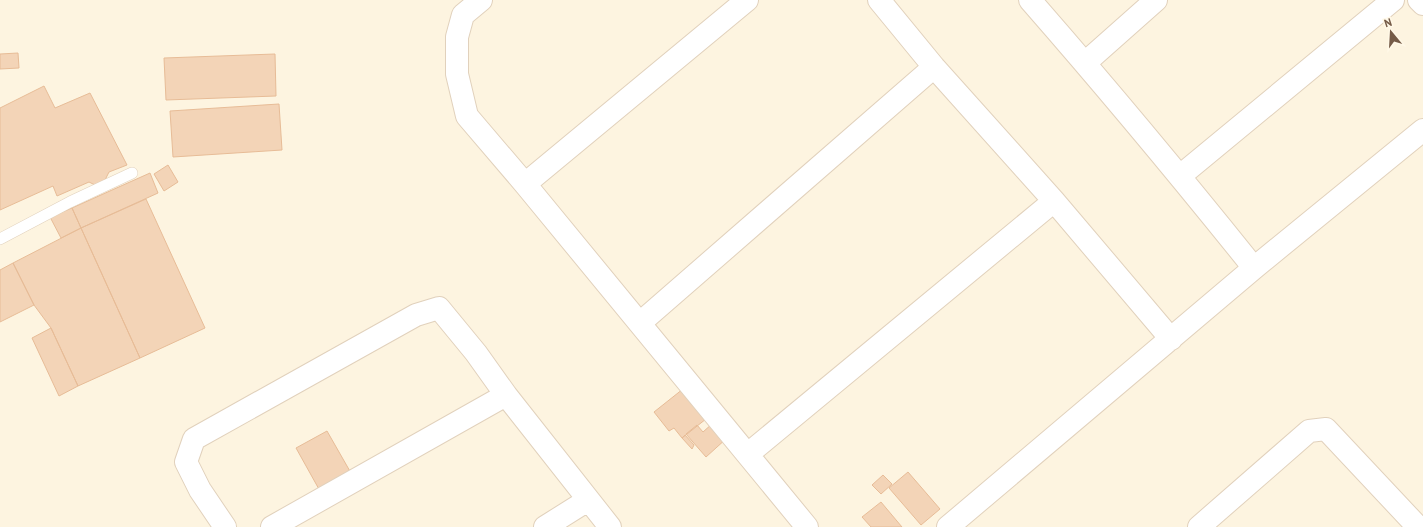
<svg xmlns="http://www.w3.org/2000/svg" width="1423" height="527" font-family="'PT Sans',sans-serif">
  <rect width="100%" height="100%" fill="#fdf4e0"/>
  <!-- building -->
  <path fill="#f3d4b7" stroke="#e7bc97" d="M18,53l1,15 -19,1v-15z
    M275,54l1,42 -110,4 -2,-42z
    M44,86l11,22 35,-15 37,72 -18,7 -4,8 -10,5 -6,-3 -32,14 -4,-10 -53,24v-102z
    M279,104l3,46 -109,7 -3,-46z
    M168,165l10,17 -14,9 -10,-17z
    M150,173l8,20 -77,35 -9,-20z
    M146,199l59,129 -65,30 -59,-130z
    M72,208l9,20 -20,10 -11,-21z
    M81,228l59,130 -62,28 -27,-58 -17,-23 -21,-42z
    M13,263l21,42 -34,17v-52z
    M51,328l27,58 -19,10 -27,-58z
    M688,385l23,30 -29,23 -8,-10 -5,3 -15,-19z
    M713,423l14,15 -21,19 -20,-23 11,-9 6,7z
    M327,431l24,42 -31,18 -24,-43z
    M685,435l9,10 -2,4 -10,-11z
    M908,472l32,37 -19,16 -32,-37z
    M883,475l9,9 -11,10 -9,-9z
    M881,502l21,25h-31l-9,-10z"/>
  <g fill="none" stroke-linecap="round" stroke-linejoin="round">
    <!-- lane casing -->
    <g stroke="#e1d1bc" stroke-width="12">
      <path id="lane" d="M0,239l70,-37 62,-29"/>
    </g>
    <!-- street casing -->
    <g stroke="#e1d1bc" stroke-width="24">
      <path id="street" d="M481,0l-18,15 -6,22v37l10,42 58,68 282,343
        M879,0l55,67 120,134 117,138
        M1030,0c77,88 151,177 224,268
        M1419,0l4,4
        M1085,63l71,-63
        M1180,176l213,-176
        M525,184l222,-184
        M640,323l294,-256
        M748,454l306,-253
        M225,527l-25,-37 -14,-28 8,-23 222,-124 23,-7 37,45 30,42
        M272,527l234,-132 104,132
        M545,527l43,-27
        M948,527l306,-259 169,-138
        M1199,527l110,-96 17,-2 92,98"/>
    </g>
    <!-- lane -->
    <use href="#lane" stroke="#fff" stroke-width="11"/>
    <!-- street -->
    <use href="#street" stroke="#fff" stroke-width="22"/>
  </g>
  <!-- north arrow -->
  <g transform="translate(1391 32) rotate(342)" stroke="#fff8e7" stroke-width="3" paint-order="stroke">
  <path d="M0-3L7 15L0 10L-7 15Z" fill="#755b47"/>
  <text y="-6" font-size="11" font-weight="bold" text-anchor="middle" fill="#755b47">N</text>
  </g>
</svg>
